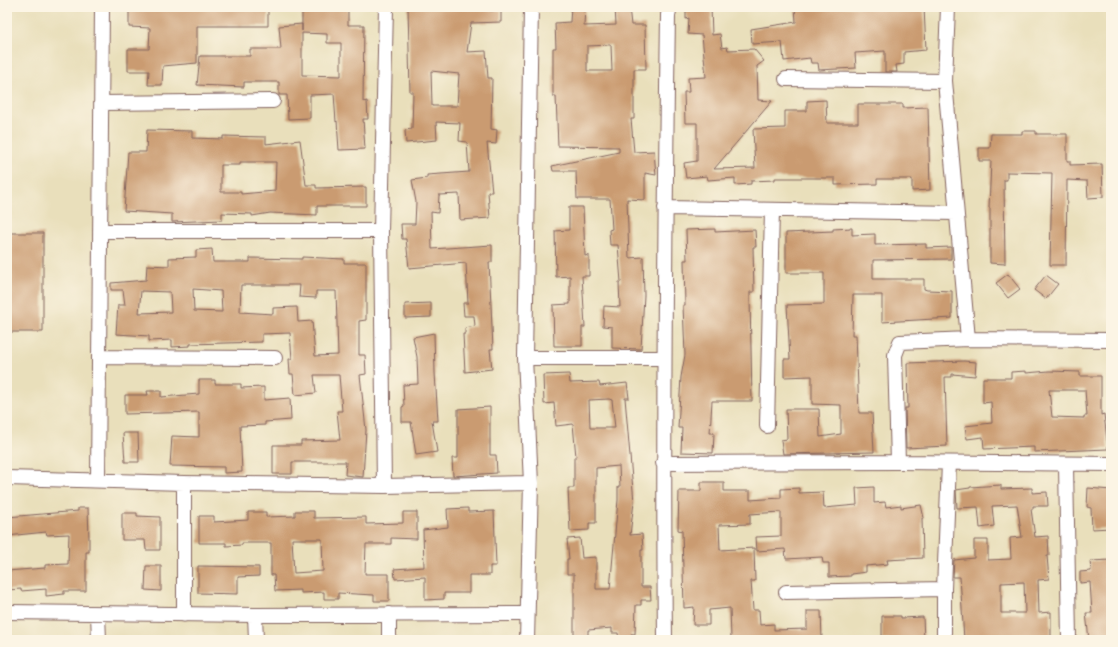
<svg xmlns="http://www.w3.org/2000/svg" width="1118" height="647" font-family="'IM FELL Double Pica',serif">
  <rect width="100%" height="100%" fill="#fcf5e5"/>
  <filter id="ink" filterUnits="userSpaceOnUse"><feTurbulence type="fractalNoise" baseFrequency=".025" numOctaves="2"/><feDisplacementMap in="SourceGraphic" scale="8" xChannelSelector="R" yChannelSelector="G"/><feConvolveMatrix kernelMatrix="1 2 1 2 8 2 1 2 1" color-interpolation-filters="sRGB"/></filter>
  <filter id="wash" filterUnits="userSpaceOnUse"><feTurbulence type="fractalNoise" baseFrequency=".012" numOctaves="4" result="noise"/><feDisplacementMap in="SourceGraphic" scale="16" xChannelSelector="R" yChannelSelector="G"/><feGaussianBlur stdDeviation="0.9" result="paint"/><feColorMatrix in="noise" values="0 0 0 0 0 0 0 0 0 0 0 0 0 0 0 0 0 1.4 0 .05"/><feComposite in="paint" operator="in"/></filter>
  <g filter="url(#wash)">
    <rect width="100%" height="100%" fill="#e9dfbb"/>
    <g id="blocks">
      <!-- building -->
      <path fill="#ca9b71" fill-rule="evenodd" d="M129,7h139v19h-71v37l-34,3 -1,19h-14l1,-14h-21v-22h21l1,-21 -21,-1z
        M327,7h21v18h16l-1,77 4,-1 1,18h-5l2,30 -26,1 -2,-29 -1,1 -2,-28 -24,1v23l-22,1 -1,-24h-8v-13h-35v5l-47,-2 3,-29h50v-7h31l-2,-23 23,-2v7v-23zM302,33l25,1v9h14v33l-39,-1z
        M408,7h82v4l11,-1v12l-30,1 -4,29 19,-1 2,27h4l-1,51 6,1 -1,14 -9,-1 5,49h-4l2,26 -30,2 -1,-26 -20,1 -1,18 -7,-1 1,37 60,-4v17h-3l4,87h-3l2,20 -27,3 -2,-38h2v-6l10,-2 -1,-10h-10l-1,-13h5l-2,-40 -57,5 -3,-29h-4l-1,-15h14l1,-22 -4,-22 15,-2v-3l42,-3 -2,-30 -8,-1 1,-18 -24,-1 1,18 -31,3 -1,-13 7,-1 1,-37h-3zM431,71l28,3 -2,32h-25z
        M571,7h14l-1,19 32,-1 -1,-18h14l2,18h14l1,44h-12v50h-3l3,33 20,-1 2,24 -11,-2v27l-18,-1 2,59 14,-1 1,38 -3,54 -29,-1v-21l-9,-1 1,-20 16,1 -1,-25h2l-3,-37h-8l-1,-15 3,-1 -2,-30h-33l-1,-28h-23l-1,-5 67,-14v-5l-61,-1 -2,-50h-3v-48h3l-1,-25 15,-1zM611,45l1,26h-25v-25z
        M686,7h25l1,28 8,-1 2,14 5,-1 1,3 26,-1 10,12 -7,5 1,34 14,1 -58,68 41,-1 -2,-39 32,-1v-17h22v-10l19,-1 1,23h31v-19h45v4l25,-1 2,83 -18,1v-12h-35v5l-42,1v-7h-60v2l-24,1v3l-16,1v-7l-27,2 -1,-4 -21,2 -2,-15 13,-2v-38h-12l-1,-31h5l-1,-14 18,-1 -4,-42 -14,-1 1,-16 -3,1z
        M795,7h129l2,43 -22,2v12l-8,1 1,7h-12v-21l-30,2 1,15 -37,2 -1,-7h-7l-1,-5 -26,3 -2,-19 -30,2 -1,-15 45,-7z
        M147,130l45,1v7l31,1v-3l43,1v7l34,-4 6,45h10v3l50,-1v19h-49v9l-47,-2 -18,3v-2l-30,-1v7l-50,2v-8l-48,-3 4,-59h18zM240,162h36l-1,29 -34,3v-2h-20v-27h19z
        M1022,131h14v3h31v27h3v4l32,-1 1,33 -15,1 -1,-17 -20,-1 -1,85h-16l2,-92 -45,-1v8h-3l1,84 -15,-1v-55h-1l2,-47h-12v-13h11l1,-14h31z
        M569,207h14l2,49 4,-1v21h-7l3,51h-3v19h-28l-1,-41 17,-1v-28l-14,1 -1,-46 14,-1z
        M852,228v7l23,-1v11l51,-1v4l25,-1v12l-78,1v19h51v10l3,1 25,1v27l-70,4v-27h-29l-1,40h4l3,78h13l2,39 -91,2 -2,-14 6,-1 -1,-30h33l1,28 21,-3v-29l-29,-1v-28l-28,1v-18h6l-3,-54 37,-1v-31h-38v-40l47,-2v-2z
        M715,229v3l40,-2 1,17h-3l1,45h-4v6l2,103h-40l-2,32h4l-1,20 -32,-1 1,-24h-4l3,-51 4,-22 -2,-50h2l-1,-45h3l-1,-30z
        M7,233h36v99h-36z
        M212,249l1,13h37v-4l52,1v-2l42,2v4h22v57l-7,1v34h6l1,19 -6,1 6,55 -3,47 -18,-2 1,-13h-54v12h-19v-29h28v-4l39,-1 -3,-29h5l-3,-36h-25l2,18 -21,2 -2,-21h-3l-1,-15h3l-2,-26 -28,1v8l-72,2v2l-18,1v-7l-23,1v-5l-33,-2 2,-29h7l-2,-15h-12v-7l35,-3 1,-15 22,1v-8l27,-1v-7zM241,285h59l-1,12 17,1v-7h20l2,64 -23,1 -3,-35 -14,1 -1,-15 -24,1v6l-33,-2zM193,289l28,2 1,21 -28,-1zM141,291l29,1 1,20 -32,1z
        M1008,274l12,15 -12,9 -12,-15z
        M1046,275l12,9 -12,15 -12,-9z
        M431,303v14l-26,1v-14z
        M434,333l1,40 3,48h-6l5,31 -21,3 -5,-33h-9v-15l2,-1 -1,-21 15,-1 -1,-27 -4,-20z
        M964,361l12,1 -1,14 -23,-2v3h-7l2,69 -41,2 -1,-40h3l-1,-45z
        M1026,371v2l23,-2 31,1v4h21v39l3,-1 4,35 -74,3v-5l-50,2 -1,-12 -16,2 -2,-13 27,-3 -1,-21 -8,1v-25h28v-6zM1049,390h36l2,26h-3v2l-32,-1z
        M569,374l1,9 29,-1 1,4 27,-3 2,15h-4l9,104 -4,33 12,-1 1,16h-2v37h9l1,13h-10v5h-5l-1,29h-4l1,6h-13l-1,-7h-6v-5l-24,2v10h-14v-66h-7v-15h2l-2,-20 13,-1 2,20 14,-1v32h14l8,-89v-13h2l-1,-21 -23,2v55h-7v7l-19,1 -2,-43h6v-31h2l-3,-33 -17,2 -2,-23 -10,1 -1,-29zM609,399l3,1 3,28h-25l-1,-28z
        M199,380h16v4h26v4l23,-1v13l26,-2 1,22 -26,2v3l-25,1 2,46 -18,1v-6l-54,-1 2,-30 27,1v-25l-74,2v-19h23l-1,-4h14v6l38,-3z
        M490,407v48h6l1,18 -44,3 -1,-18h6v-49z
        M123,433h15l1,29h-14z
        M701,482h23v9h26v9l31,-2v-9l18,-1v5l24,-1 1,16 33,-3 -1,-17 18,-1v16l11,-1 1,5 15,-2v3l20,-3 3,13h-2l1,40 -36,2 1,4 -22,2v6l-15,2v2l-22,1v-14h-6l-1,-6 -36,2 -1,-10 -28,2 -1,-14 25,-1v-24l-31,2v10l-31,1 1,25 34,-2 1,33h-4l2,29h6l1,15 14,-1v6l33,-1v-18h14l1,29 -91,-1 -1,-31 -21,2v15h-16l1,-18 -10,1 -2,-77 -4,-1 1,-39h22z
        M1001,485v4l31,-1v5l15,-1 1,14h-15v3h-2l4,28 13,-1 1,20h-2l2,23 -11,1 1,33 12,-1v28h-87l-4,-63h-7l1,-17 20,-2v-18h14v20l23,-1 -1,-21 12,-1 -5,-32 -25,1 2,20 -14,2 -2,-21 -21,1 -1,-18 14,-2v-1zM1024,582l1,31h-24v-30z
        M1088,488l23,2v38l-19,1 -1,-21 -4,-1z
        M78,508h10l1,31v13h-3v39h-22v3l-18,2v-7l-25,2v-2l-14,1v-19l38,-3v-3l23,-1 1,-30 -22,1 -1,-3 -39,4v-19l71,-6z
        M468,508v4l26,-1 2,55h-6v9h-21v18h-25v6l-19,1v-23l-30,2 -1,-10 30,-2 -1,-37 25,-3 -1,-18z
        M295,511h19v7l52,-1v7l37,-1v-11h14v27l-26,-1v6h-25l-1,30h24v27h-15v-6l-36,-2v6h-14v-7l-23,1v-3l-26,1 -1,-16h-3v-32h-29v2l-16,1v-3h-27v-27h15v6l34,-2v-8h18v5l29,-1zM292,539h30l1,32 -29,2z
        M122,513h15v3l23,1v33h-14l-1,-10h-23z
        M1111,560v80h-22l-3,-27h6l-2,-31 -10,1v-11l11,-1 -1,-10z
        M146,566h15v25l-16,-1z
        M198,566l61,1v9l-21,1v17l-40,-1z
        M882,616h19v2l22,-1 1,23h-42z"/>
    </g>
  </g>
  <g filter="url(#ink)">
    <use href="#blocks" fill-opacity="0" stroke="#82625d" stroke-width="1"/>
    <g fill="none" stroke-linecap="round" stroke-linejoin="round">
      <!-- minor casing -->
      <g stroke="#82625d" stroke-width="16">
        <path id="minor" d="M948,7l-3,74 23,258
          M786,79l159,2
          M102,103l171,-2
          M665,208l290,5
          M100,231h281
          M99,357l176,1
          M525,358h139
          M767,426l5,-216
          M898,462l-3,-107 5,-13 68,-3 143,1
          M663,463l235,-1 213,2
          M1066,464l3,176
          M7,478l177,5 200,3 147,-3
          M98,480l4,-473
          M384,486l-3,-255 5,-224
          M786,592l158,-3
          M7,612l248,3 272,-1
          M98,614l1,26
          M184,615v-132
          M255,615l1,25
          M389,640v-26
          M527,640l4,-157 -6,-125 6,-351
          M665,640c-2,-208 0,-416 3,-625l2,-8
          M944,640v-51l5,-126"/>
      </g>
      <!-- minor -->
      <use href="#minor" stroke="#fff" stroke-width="14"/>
    </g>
  </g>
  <!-- margin -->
  <rect width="1118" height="647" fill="none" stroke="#fcf5e5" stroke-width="24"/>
</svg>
